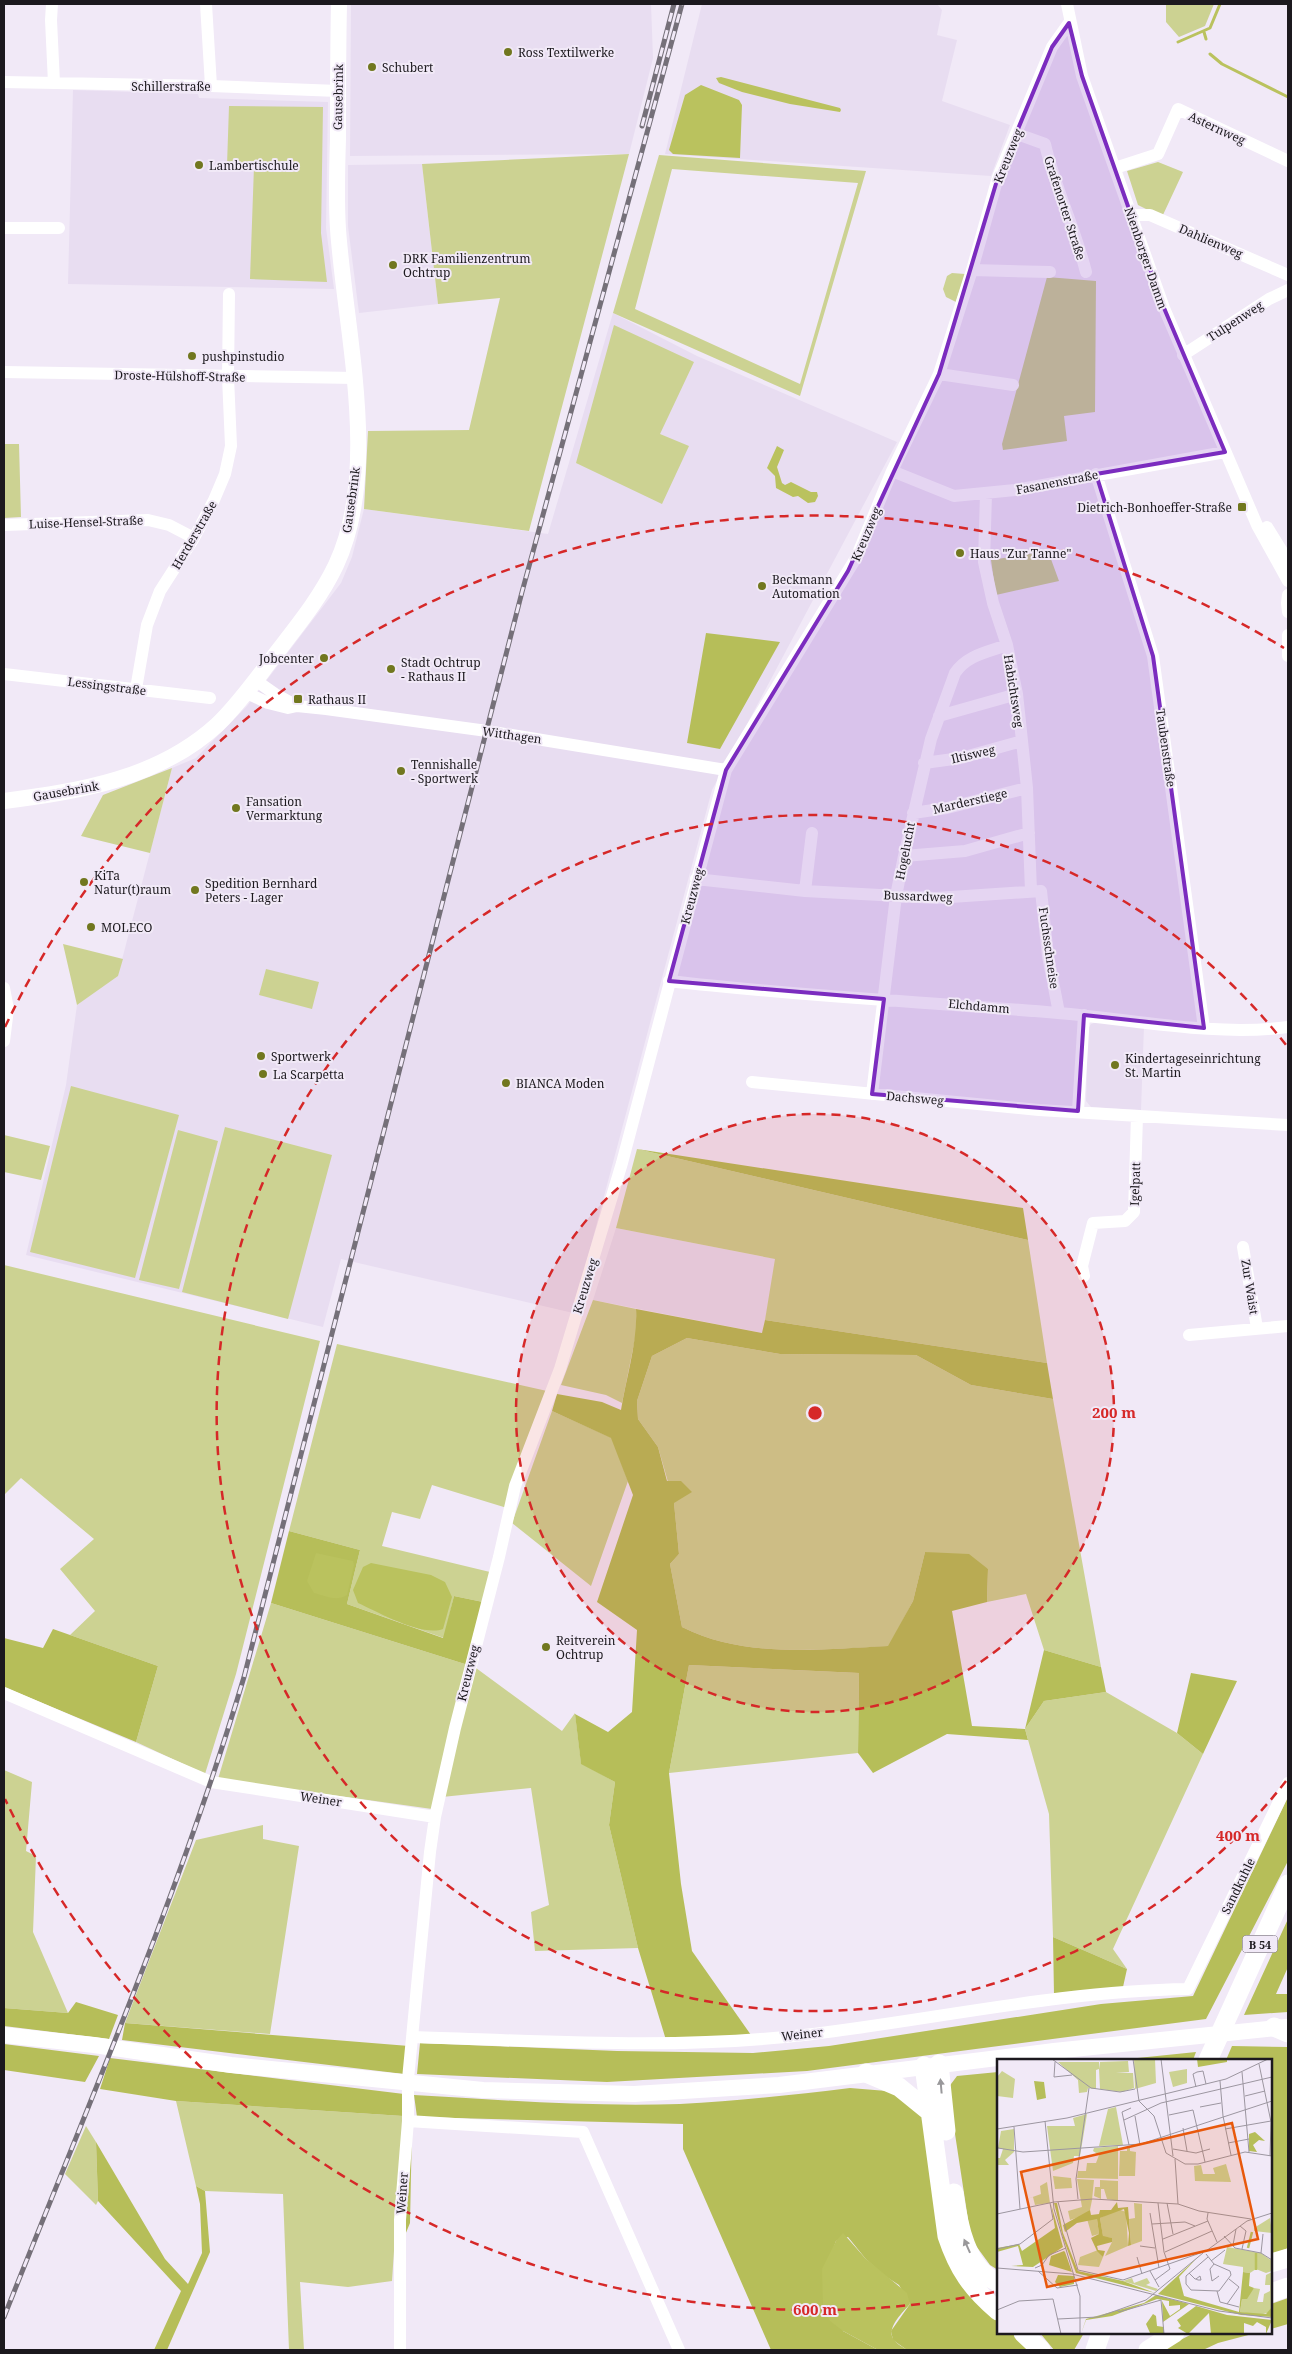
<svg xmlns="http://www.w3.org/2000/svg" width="1292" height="2354" font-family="'Noto Serif',serif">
  <rect width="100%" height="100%" fill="#f1e9f7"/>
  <!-- built -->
  <path fill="#e8ddf1" d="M351,4h300l2,54 -24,96 -279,2z
    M702,4h235l5,6 -5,25 20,5 -15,61 68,24 -19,51 -326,-22z
    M73,90l125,4 1,4 129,4 -2,126 8,61 -266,-5z
    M422,164l16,140 -79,9 -11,-87v-61z
    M613,313l84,43 200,86 -185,348 -139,523 -232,-54 -18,68 -297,-72 40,-170 11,-80 41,-30 54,-207 24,-10 51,-52 94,-123 11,-26 12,-48 184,25z
    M1097,1022l47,4 -3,84 -50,-3 -5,-6 2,-72 3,-5z
    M616,1228l160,31 -13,74 -170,-33z"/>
  <!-- green -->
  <path fill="#ccd292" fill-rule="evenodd" d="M1166,4h48l-9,22 -26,11 -13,-15z
    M229,106l94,1 -2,126 6,49 -77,-3 4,-113 -27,-1z
    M629,154l-100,377 -165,-22 4,-78 101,-1 31,-132 -62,6 -16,-140z
    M659,155l207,16 -66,225 -187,-83zM672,169l186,14 -58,201 -165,-75z
    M1158,162l25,10 -21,45 -24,-12 -11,-34z
    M952,273l13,1 -9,28 -10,-5 -3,-8 4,-13z
    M1047,277l49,4 -1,131 -31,4 3,25 -64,9 -1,-6z
    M614,325l80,37 -34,72 29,12 -27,58 -86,-41z
    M4,444h15l2,73 -17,1z
    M1048,551l11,30 -63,14 -5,-35z
    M172,768l-22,85 -69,-17 22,-41z
    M63,944l60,15 -5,17 -41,29z
    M266,969l53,13 -7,27 -53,-14z
    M71,1086l108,29 -44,163 -105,-26z
    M225,1127l107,28 -44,164 -106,-27z
    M178,1130l40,11 -39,148 -40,-9z
    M4,1135l46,11 -9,34 -37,-8z
    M637,1149l391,91 19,123 -282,-43 10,-61 -159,-31z
    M4,1265l316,76 -84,333 -31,100 -69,-32 22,-76 -88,-31 25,-24 -35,-42 34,-30 -73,-61 -17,17z
    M593,1300l43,9 1,20 -15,74 -16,-8 -45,-10z
    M687,1338l93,16 136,1 55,30 82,14 48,268 -57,-17 -18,-56 -39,8 1,-33 -63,-17 -12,49 -24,45c-68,3 -144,13 -207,-19l-12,-63 9,-10 -5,-51 -16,-56 -20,-28 -1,-18 15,-45z
    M337,1344l210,47 -40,117 -75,-23 -12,34 -28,-7 -10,34 108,26 -7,30 -29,-6 -10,42 -97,-34 13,-54 -71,-19z
    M552,1411l60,27 16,43 -37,105 -79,-63z
    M271,1603l197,62 -36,144 -214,-30z
    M689,1665l170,8 -1,80 -189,20z
    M476,1668l86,63 13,-18 6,50 34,19 -6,43 29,123 -103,3 -4,-39 18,-7 -18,-117 -89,9z
    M1106,1692l71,41 26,21 -90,195 14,20 -74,-32 -4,-123 -24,-85 19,-28z
    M4,1770l28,12 -6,69 10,5 -3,76 35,81 -64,-5z
    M263,1825v14l36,7 -29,188 -145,-11 71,-183z
    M176,2101l227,15 -11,165 -44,6 -48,-5 4,68h-15l-6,-156 -78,-3 -9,-5z
    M86,2126l10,16 2,59 -2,4 -31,-31z"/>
  <!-- forest -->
  <path fill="#b6be59" d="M706,633l74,9 -60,107 -33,-6z
    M637,1149l386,59 5,32z
    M636,1309l126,24 3,-13 282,43 6,36 -82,-14 -55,-30 -136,-1 -93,-16 -35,18 -15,45 1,18 20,28 9,34h14l11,11 -18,11 5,51 -9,10 12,63c63,32 139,22 206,19l25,-45 12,-49 44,2 19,15 -1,33 -35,9 20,115 53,3 19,-79 57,17 5,25 -62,9 -19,28 3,11 -81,-6 -74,39 -15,-20 1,-80 -170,-8 -20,108 12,111 11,67 59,84 -85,5 -28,-92 -29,-123 6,-43 -34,-18 -6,-50 33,18 24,-20 5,-82 -40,-28 36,-107 -22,-57 -59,-27 5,-17 45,8 19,8c5,-32 17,-70 15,-101z
    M289,1531l71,19 -13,54 96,34 11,-42 29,6 -15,63 -197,-62z
    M53,1629l105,37 -22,76 -132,-55v-49l39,10z
    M1191,1673l46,8 -34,73 -26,-21z
    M1288,1797v64l-82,158 -399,52 -200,11 -190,-8 3,-31 197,8 136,2 76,-7 272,-42 92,-8z
    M1288,1919v48l-12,27h12v18l-44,3z
    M1053,1937l74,32 -4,18 -69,8z
    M76,2002l42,13 -9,24 -105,-13v-18l64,5z
    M125,2023l284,23 -5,28 -282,-34z
    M4,2044l95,12 -14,26 -81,-12z
    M1232,2046l56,1v201l-17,7v-195h-45z
    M1196,2052l-3,8h-75z
    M110,2058l294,36 -1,22 -227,-15 -76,-12z
    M998,2072v198l-8,-5 -19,-26 -23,-151 9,-12z
    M850,2088l49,4 26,27 6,55 67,143v16h18l13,17h-122l-14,-10 -2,-9 19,-27 -11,-19 -17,-11 -17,-16 -17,-21 -12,4 -5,14 12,76 35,19h-107l-88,-201v-25l-266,-7 -3,-22c88,5 177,12 266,9 57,-3 113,-9 170,-16z
    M412,2126l-2,97 -7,17z
    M96,2142l69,117 23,25 14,-31 -2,-49 -4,-18 9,5 5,61 -43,98h-13l27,-59 -83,-90z
    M1288,2298v26l-17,5v-25z
    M1040,2333h44l-10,17h-20z
    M1194,2333h62l-38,10 -15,7h-42z"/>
  <!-- water -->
  <path fill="#bac25e" d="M721,77l119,31 1,2 -1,2 -50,-8 -48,-12 -23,-9 -3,-5z
    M701,85l38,15 3,5 -2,53 -67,-4 -4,-4 16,-55z
    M777,446l7,4 -7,17 5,16 3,2 6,-3 20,10h6l1,4 -3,6 -7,1 -10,-7 -5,1 -17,-9 -1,-12 -8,-8z
    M316,1553l37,8 1,4 -7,30c-11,7 -21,1 -33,-2l-7,-12z
    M371,1563l60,12 14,7 7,15 -9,32c-21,8 -65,-17 -85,-26l-5,-13 10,-23z
    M843,2233l22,25 42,35 3,11c-7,8 -25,25 -16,36 3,4 9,7 13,10h-29l-35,-19 -13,-10 -7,-14 -1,-38 14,-28z"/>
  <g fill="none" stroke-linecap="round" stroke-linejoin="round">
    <!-- stream -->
    <path stroke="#bac25e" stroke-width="3" d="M1204,32l2,7
      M1178,42l32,-14 10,-24
      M1210,54l12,10 66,33"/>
    <!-- minor -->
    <path stroke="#fff" stroke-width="12" d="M52,4l-1,16 3,63
      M206,4l5,82
      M1067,4l15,72 82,232 93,217 31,56
      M4,82l207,4 127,5
      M1017,134l28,10c10,44 30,84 41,128
      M1115,168l43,-14 20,-45 110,52
      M1131,215h19l138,60
      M4,228h55
      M972,270l78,2
      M1183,355l86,-56 19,-9
      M4,372l351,6
      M939,374l74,11
      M892,471l62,25 61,-6 210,-38
      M1096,474l57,182 51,372
      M986,494l-2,68 9,41 14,42 10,49 10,94 4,103
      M4,525l144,-5 21,5 25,13
      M1267,527l21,34
      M1288,595l-1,8 1,9
      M1288,635v21
      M4,674l206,24
      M255,680l20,14 22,12
      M136,689l11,-64 13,-34 34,-53 20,-38 11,-26 6,-28 -3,-69 1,-83
      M245,692l23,11 20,5 9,-2 29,3 161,22 239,39
      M939,716l78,-22
      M924,763l37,-5 61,-17
      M913,813l34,-5 80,-20
      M904,856l61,-5 64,-18
      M696,879l109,12 131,7 105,-7 7,65 11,57
      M805,891l7,-58
      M669,981c129,15 260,21 389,32 74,6 157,24 230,14
      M4,988l4,21 -4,32
      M752,1082l287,28 249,15
      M872,1094l24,-198 8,-40 27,-117 24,-66c12,-18 33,-21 52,-28
      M1078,1111l6,-96
      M1243,1247l14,81
      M1084,1276l-2,-10 11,-43 32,-2 9,-9 3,-96
      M1189,1335l99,-9
      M4,1693l207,89 224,35
      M413,2037c130,4 262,13 391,-2 128,-15 255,-44 384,-46l100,-206
      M408,2121l175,11 96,218
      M400,2350v-130l8,-99v-42l22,-227 5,-35 20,-89 44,-171 16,-71 45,-117 62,-206 104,-393 130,-212 36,-87 47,-97 33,-104 26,-93 54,-130 17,-24"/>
    <!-- major -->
    <path stroke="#fff" stroke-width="16" d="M4,801c76,-10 154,-22 213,-76 19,-18 35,-40 51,-61 24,-32 51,-63 68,-99 45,-96 9,-234 2,-336 -2,-30 -1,-60 0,-90 0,-45 0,-90 1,-135
      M4,2035l90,10 137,20 252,25 151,4 145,-9 275,-34 232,-24"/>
    <!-- highway -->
    <path stroke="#fff" stroke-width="19" d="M1274,2027l14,6
      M1208,2060l80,-176
      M939,2064l7,67
      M924,2066l23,170c11,33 24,52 51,75
      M866,2073l33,14 32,26
      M954,2193c4,30 12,77 44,89
      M1271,2263l17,-5
      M1271,2293l17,-6
      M1023,2333l18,17
      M1095,2350l6,-17
      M1148,2350l27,-17"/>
    <!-- rail casing -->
    <g stroke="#757079" stroke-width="5">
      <path id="rail" d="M642,126l32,-122
        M4,2317c84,-212 175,-422 240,-640l278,-1085 160,-588"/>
    </g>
    <!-- rail -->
    <use href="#rail" stroke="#f1e9f7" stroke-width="3" stroke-dasharray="9" stroke-linecap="butt"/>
  </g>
  <!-- one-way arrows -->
  <defs><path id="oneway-solid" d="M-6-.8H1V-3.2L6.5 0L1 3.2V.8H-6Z" transform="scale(1.25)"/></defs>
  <g fill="#99989a">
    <use href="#oneway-solid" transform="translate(941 2086) rotate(-95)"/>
    <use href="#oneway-solid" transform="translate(967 2246) rotate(-114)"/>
  </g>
  <!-- marked area -->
  <path fill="#7b2cbf" fill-opacity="0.2" stroke="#7b2cbf" stroke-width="4" stroke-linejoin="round" d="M1069,23l13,53 82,232 61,144 -129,22 57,182 51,372 -120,-13 -6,96 -206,-17 12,-95 -215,-18 57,-211 122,-199 91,-197 59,-197 54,-130z"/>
  <!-- distance rings -->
  <circle cx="815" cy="1413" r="299" fill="#d62828" fill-opacity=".12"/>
  <g fill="none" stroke="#d62828" stroke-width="2.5" stroke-dasharray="9 6">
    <circle cx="815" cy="1413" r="299"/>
    <path d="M1286 1781A598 598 0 1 1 1286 1045"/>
    <path d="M994 2292A897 897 0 0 1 5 1799M5 1027A897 897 0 0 1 1284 648"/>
  </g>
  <!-- markers -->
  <g fill="#71771f" stroke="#f1e9f7" stroke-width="2">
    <circle cx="508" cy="52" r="5"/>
    <circle cx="372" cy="67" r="5"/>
    <circle cx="199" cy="165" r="5"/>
    <circle cx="393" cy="265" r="5"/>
    <circle cx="192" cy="356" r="5"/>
    <rect x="1237" y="502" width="10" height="10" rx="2.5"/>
    <circle cx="960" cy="553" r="5"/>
    <circle cx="762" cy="586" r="5"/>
    <circle cx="324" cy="658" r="5"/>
    <circle cx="391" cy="669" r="5"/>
    <rect x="293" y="694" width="10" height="10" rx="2.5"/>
    <circle cx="401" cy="771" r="5"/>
    <circle cx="236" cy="808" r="5"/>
    <circle cx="84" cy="882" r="5"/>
    <circle cx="195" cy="890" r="5"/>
    <circle cx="91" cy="927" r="5"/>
    <circle cx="261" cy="1056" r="5"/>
    <circle cx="1115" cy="1065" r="5"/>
    <circle cx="263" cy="1074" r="5"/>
    <circle cx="506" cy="1083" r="5"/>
    <circle cx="546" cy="1647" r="5"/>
  </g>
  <g text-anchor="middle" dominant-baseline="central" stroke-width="4" stroke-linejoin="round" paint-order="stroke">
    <!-- shield labels -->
    <rect fill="#f1e9f7" stroke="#5c575f" stroke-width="1" x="1242.5" y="1935.5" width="35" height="17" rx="4"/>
    <g font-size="11" font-weight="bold" fill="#1c191e">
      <text x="1260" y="1944">B 54</text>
    </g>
    <!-- poi labels -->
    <g font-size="12" fill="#1c191e" stroke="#f1e9f7" text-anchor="start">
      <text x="518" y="52">Ross Textilwerke</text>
      <text x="382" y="67">Schubert</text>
      <text x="209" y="165">Lambertischule</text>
      <text x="403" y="258">DRK Familienzentrum<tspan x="403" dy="14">Ochtrup</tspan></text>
      <text x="202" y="356">pushpinstudio</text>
      <text x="1232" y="507" text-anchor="end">Dietrich-Bonhoeffer-Straße</text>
      <text x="970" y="553">Haus "Zur Tanne"</text>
      <text x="772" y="579">Beckmann<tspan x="772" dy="14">Automation</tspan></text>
      <text x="314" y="658" text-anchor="end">Jobcenter</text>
      <text x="401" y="662">Stadt Ochtrup<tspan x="401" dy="14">- Rathaus II</tspan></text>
      <text x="308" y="699">Rathaus II</text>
      <text x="411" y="764">Tennishalle<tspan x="411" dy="14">- Sportwerk</tspan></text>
      <text x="246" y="801">Fansation<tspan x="246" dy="14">Vermarktung</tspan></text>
      <text x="94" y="875">KiTa<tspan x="94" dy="14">Natur(t)raum</tspan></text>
      <text x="205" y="883">Spedition Bernhard<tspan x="205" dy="14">Peters - Lager</tspan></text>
      <text x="101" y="927">MOLECO</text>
      <text x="271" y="1056">Sportwerk</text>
      <text x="1125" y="1058">Kindertageseinrichtung<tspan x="1125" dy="14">St. Martin</tspan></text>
      <text x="273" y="1074">La Scarpetta</text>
      <text x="516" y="1083">BIANCA Moden</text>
      <text x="556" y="1640">Reitverein<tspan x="556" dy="14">Ochtrup</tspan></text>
    </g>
    <!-- street labels -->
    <g font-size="12" fill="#1c191e" stroke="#f1e9f7">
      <text x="171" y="86">Schillerstraße</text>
      <text transform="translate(338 97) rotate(-89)">Gausebrink</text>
      <text transform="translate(1217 128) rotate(25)">Asternweg</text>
      <text transform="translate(1008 156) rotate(-68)">Kreuzweg</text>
      <text transform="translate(1065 208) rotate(72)">Grafenorter Straße</text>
      <text transform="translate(1211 241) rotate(23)">Dahlienweg</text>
      <text transform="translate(1146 258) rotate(71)">Nienborger Damm</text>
      <text transform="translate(1235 321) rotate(-33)">Tulpenweg</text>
      <text transform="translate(180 376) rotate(1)">Droste-Hülshoff-Straße</text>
      <text transform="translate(1057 482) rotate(-11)">Fasanenstraße</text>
      <text transform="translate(351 500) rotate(-82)">Gausebrink</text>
      <text transform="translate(86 522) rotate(-2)">Luise-Hensel-Straße</text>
      <text transform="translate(866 534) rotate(-67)">Kreuzweg</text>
      <text transform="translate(194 535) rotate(-60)">Herderstraße</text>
      <text transform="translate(107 686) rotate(7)">Lessingstraße</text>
      <text transform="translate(1014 691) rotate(81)">Habichtsweg</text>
      <text transform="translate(512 735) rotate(8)">Witthagen</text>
      <text transform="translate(1166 748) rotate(82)">Taubenstraße</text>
      <text transform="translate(973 754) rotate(-13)">Iltisweg</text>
      <text transform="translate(66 791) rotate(-10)">Gausebrink</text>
      <text transform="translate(970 801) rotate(-13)">Marderstiege</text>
      <text transform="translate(905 851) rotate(-79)">Hogelucht</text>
      <text transform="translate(692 896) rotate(-75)">Kreuzweg</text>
      <text transform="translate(918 896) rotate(2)">Bussardweg</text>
      <text transform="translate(1049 948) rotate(82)">Fuchsschneise</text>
      <text transform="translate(979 1006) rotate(5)">Elchdamm</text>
      <text transform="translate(915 1098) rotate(5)">Dachsweg</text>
      <text transform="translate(1135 1184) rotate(-88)">Igelpatt</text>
      <text transform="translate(585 1286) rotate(-73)">Kreuzweg</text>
      <text transform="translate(1250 1287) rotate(81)">Zur Waist</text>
      <text transform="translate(468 1673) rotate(-76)">Kreuzweg</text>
      <text transform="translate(321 1799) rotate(9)">Weiner</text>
      <text transform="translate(1238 1886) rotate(-64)">Sandkuhle</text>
      <text transform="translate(802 2034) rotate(-6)">Weiner</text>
      <text transform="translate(402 2193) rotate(-86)">Weiner</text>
    </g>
  </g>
  <!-- overview -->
  <g transform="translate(997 2059)">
    <rect width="275" height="275" fill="#f1e9f7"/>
    <path d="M137,0h21l1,24 -21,6zM131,2l1,11 -13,1h17l1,15 -12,4 -22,-3 -1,-20 -3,1v19l-8,-1 -1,4 -8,1 -1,-13 -20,-18h41v7l1,-7zM190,10v14l-14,4 -4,-15zM5,12l13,8 -2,19 -16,-2v-19zM119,48l7,38 -24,1 9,-37zM90,55l-7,42h-6l-1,7 -20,8 -6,-45h28l-2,-8zM17,70v23l-9,8 4,5h-12v-7h3l3,-9 -5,-1 3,-17zM121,87v33l-41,-1 1,-7h8l1,-8h9l3,-8 -6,-4 1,-3zM130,87h3v5l6,1 -1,24h-16l1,-25h7zM229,105l5,18 -36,-1 -1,-15 7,-1 2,9h12l-2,-6zM56,117l18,2 1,10 -17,1zM80,120l17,1 -2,20 -2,10 -5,5 -15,5 -2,-9 14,-4zM103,121l18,1v20l-11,-2 -3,-10h-3v10l-7,-3 1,-9h5zM50,123l3,21 -15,2 -2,-8 -6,2 14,-5 -1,-8zM137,144l8,1v37l-11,4 -2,-26 6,-1zM121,150l8,3 2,34 -23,10 7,-14v-4l-9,-1 -3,-19zM273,159l2,15 -18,-2v-3zM90,160h10l2,15 -7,2zM230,188l34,6 11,8v10l-6,2 -10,-4 -6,4 -7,-1v-5l-20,-3zM101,191l5,7 -4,10 -21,-2 2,-8zM275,213l-1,40 -12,3 -19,-3 2,-13 12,-11 6,1 -3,13h6l1,-8 6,-3v-6h-5l1,-10zM135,219l2,5 13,-5 3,5 -4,2 12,4 -2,2 -33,-10z" fill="#ccd292"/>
    <path d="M200,0h30v3l-29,5zM37,22l10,1 2,16 -9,2zM258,73l10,9 -6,-1 -6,5 4,7 -8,-1v-17zM120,143l1,6 10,-1 3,38 -3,1 1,-13 -5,-24 -24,9 3,18 9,2v4l-15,4 1,4 7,1 -2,6 -6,-6 -6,-13 8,-4 -2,-15 -20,4 -12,9 -2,-7 27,-15 1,5 8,-1 1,-4h11zM57,144h3l6,30 15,38 45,10 32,12 -79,-20 -13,-35zM54,145l12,43 -30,20 -22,-1 12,-1 -5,-19 -21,6v-4l22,-4 3,7 33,-23zM67,192l1,1 7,20 -23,-7 2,-9zM201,198l-19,20 5,19 55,16 4,-40 7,1 -1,13 5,2 -7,11h-5l-2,13 26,2 6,-7v10l-31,-2 -83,-21zM61,216l16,1v8l-14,3 -5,-5zM159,236l33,9 -26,18 -1,-21 8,15 10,-7v-4l-11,1v-5l-12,-2 -45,17 -26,4 -5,14 5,-15 58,-16zM199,247l31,9 45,5 -6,14v-7l-9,-5 -4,4 -9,-3v11h-33l-2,-21 -21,21 -10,-6 3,-2 -4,-6zM156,255l3,2 1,10 7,1v7h-21l7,-1 -4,-9z" fill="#b6be59"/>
    <path fill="none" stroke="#bac25e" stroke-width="2.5" d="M251,189l4,-16M259,194v17"/>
    <path fill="none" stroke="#9c96a0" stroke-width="1" d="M55,0l39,29 29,4 15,-3M136,0l6,42M164,0l12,97M58,3l-1,15 18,-2M262,5l12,58 -1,34M245,13l7,80M223,22l3,35 8,39M199,28l-3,-13 4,-2 6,-1 3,13M248,37l20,-5M142,42l15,15 12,37 19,11h13l47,-12 27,4M203,48l21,-4M172,56l24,-5 12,52M138,57l5,29M127,61l37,-17 111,-26M48,62l9,88 26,87v38M17,68l6,82M186,69l4,23M0,70l70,-11 159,-39 42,-20M228,70l46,-8M231,84l21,-4M132,86l-7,-33 9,-4M1,89l25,4 118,-8 131,-43M176,90l23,4 14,-4M178,100l3,45M81,140l-2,-20 13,-91M61,143l20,68 45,10 83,-29 41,-30 25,-8M170,144l6,31M153,154l9,55M211,154l-1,6 10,23M0,155l57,-12 39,-3 85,5 21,7 52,8M155,165l33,-2 10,4M243,167l6,5 -4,18M227,177l11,12 26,5 11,7M166,180l45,-18M236,186l3,-16M143,187l15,2M0,190l23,-5 33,-25 -3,-16M168,193l47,-21M264,194l2,-19M209,195l8,10 16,7 1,4 -12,16 -28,-1 -5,-6v-8l22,-19M140,198l5,17M214,202l14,-11M217,205l-4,5 2,12 7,-5M0,209l75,6 147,37 53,7M38,209l7,-3 7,-10 17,-7M41,212l19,17 21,-3M153,212l9,16M192,214l6,6h1l2,1h3l-1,-4 -4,3M158,221l15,-11 -6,-17 -6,-49M220,232l3,11 19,5M230,245l12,-17 -10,-8M0,251l22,-9 34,-2 8,35M120,251l2,2 42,-12 3,34M61,260l40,-2 48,-17 57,-47"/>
    <path fill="#e8590c" fill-opacity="0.15" stroke="#e8590c" stroke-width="2.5" d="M235,64l26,116 -211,48 -26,-115z"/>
    <rect width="275" height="275" fill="none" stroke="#1c191e" stroke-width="2.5"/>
  </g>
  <circle cx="815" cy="1413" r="8" fill="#d62828" stroke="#f1e9f7" stroke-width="2.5"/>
  <g font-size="15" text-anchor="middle" font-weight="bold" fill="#d62828" stroke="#f1e9f7" stroke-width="4" stroke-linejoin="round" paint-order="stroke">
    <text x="1114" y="1418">200 m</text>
    <text x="1238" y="1841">400 m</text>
    <text x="815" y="2315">600 m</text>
  </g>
  <!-- border -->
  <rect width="1292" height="2354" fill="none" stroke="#1c191e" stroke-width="10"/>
</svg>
